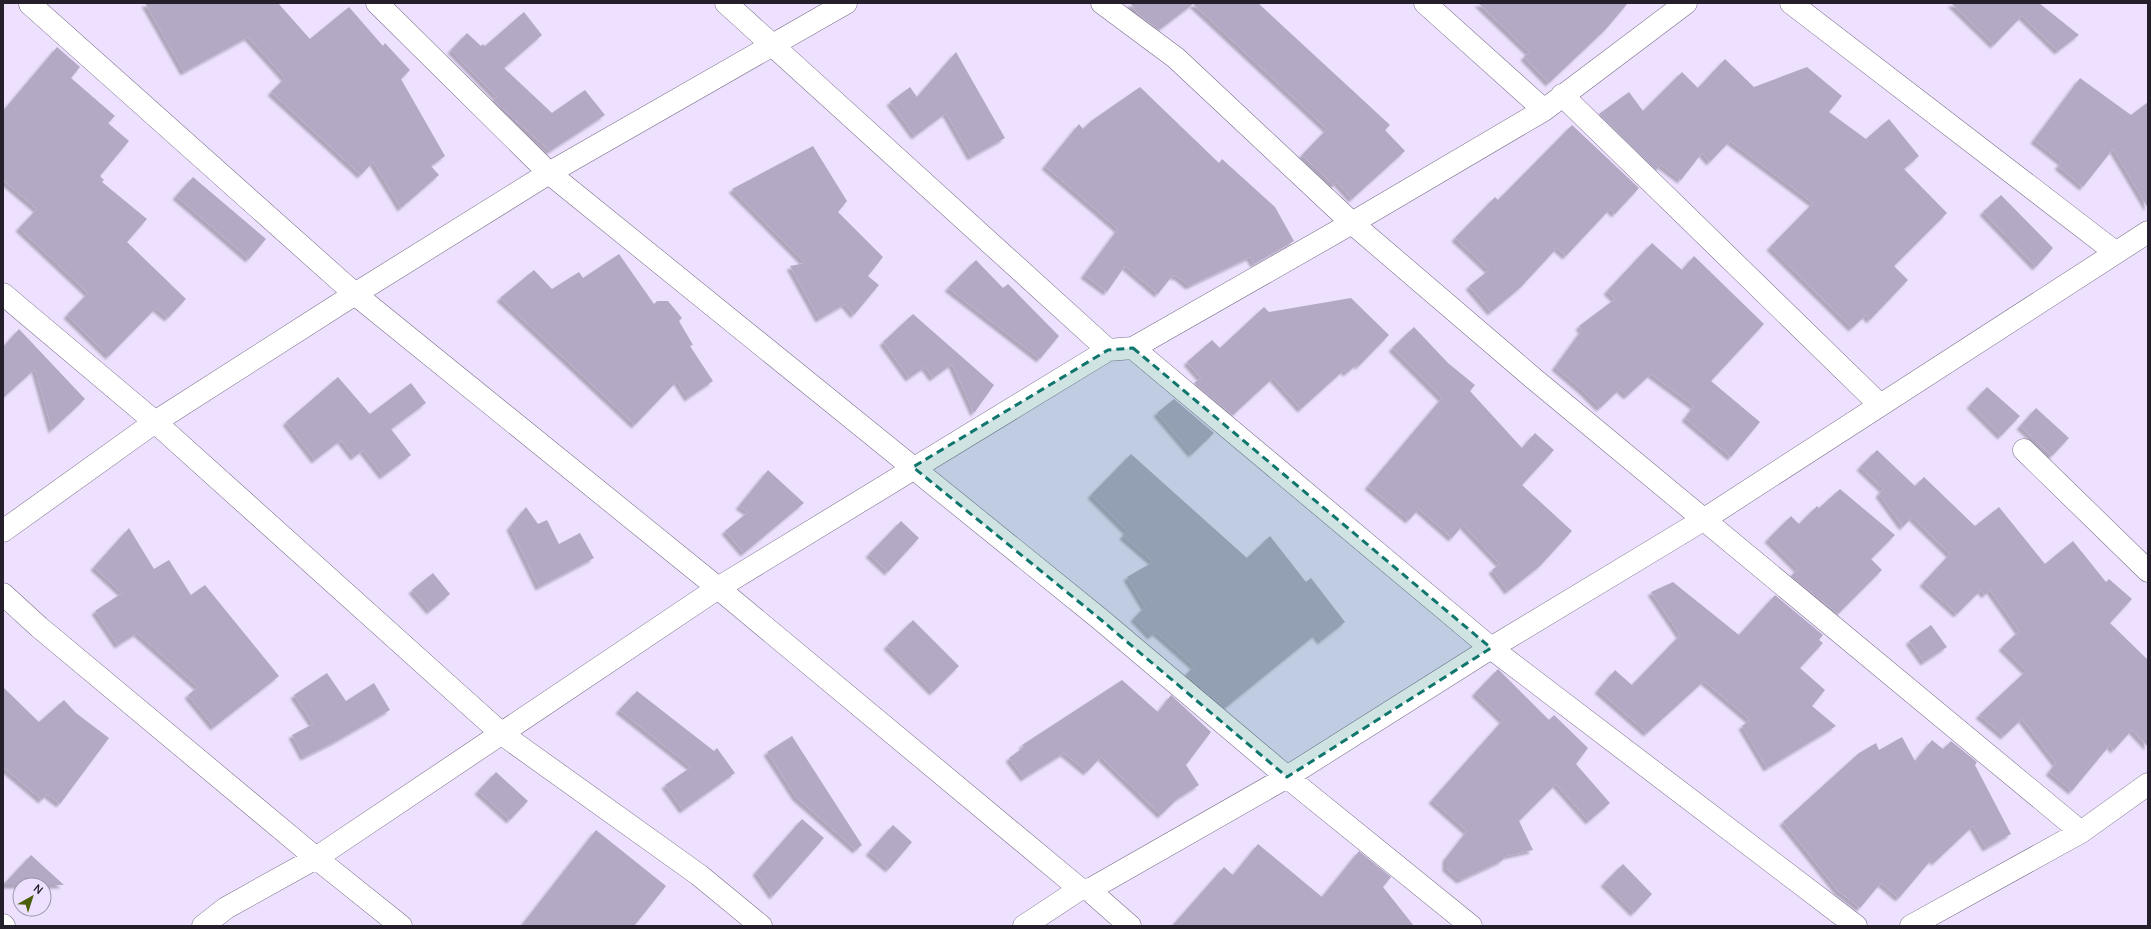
<svg xmlns="http://www.w3.org/2000/svg" width="2151" height="929" font-family="Manrope,sans-serif">
  <defs>
    <filter id="shadow"><feDropShadow dx="-3.5" dy="3.5" stdDeviation="1" flood-color="#0004"/></filter>
  </defs>
  <rect width="100%" height="100%" fill="#ede1ff"/>
  <!-- building -->
  <path fill="#b4a9c5" filter="url(#shadow)" d="M145,3h133l32,36 39,-32 34,39 2,-3 25,27 -9,9 44,77 -14,10 8,9 -38,33 -28,-46 -12,13 -90,-83 14,-14 -37,-41 -64,35z
    M1130,3h128l132,122 -5,5 20,21 -53,48 -15,-17 -3,3 -32,-30 25,-26 -134,-125 -34,26 -20,-15z
    M1478,3h150l-22,26 -57,54 -25,-26 5,-5z
    M1951,3h88l40,32 -21,16 -36,-35 -28,29z
    M524,12l18,23 -38,33 48,45 33,-23 20,25 -55,36 -57,-51 4,-3 -46,-47 16,-17 14,13 2,-2 2,2z
    M57,47l23,20 -9,11 44,38 -7,7 21,18 -29,35 4,4 -2,2 45,37 -20,23 59,57 -18,19 -12,-10 -47,48 -42,-41 21,-22 -69,-65 18,-19 -34,-29v-69z
    M956,52l49,86 -34,19 -25,-44 -31,23 -25,-34 20,-15 7,10z
    M1725,59l29,28 53,-20 35,29 -13,16 37,27 23,-20 30,37 -15,13 43,44 -53,53 14,14 -38,40 -4,-5 -14,13 -82,-81 43,-44 -83,-62 -20,21 -8,-9 -21,27 -20,-15 -5,5 -57,-56 30,-22 14,19 39,-39 16,16z
    M2080,78l51,37 17,-13v106l-35,-59 -30,38 -25,-21 4,-4 -28,-22z
    M1140,87l79,76 3,-4 53,48 19,34 -40,23 -4,-7 -61,29 -12,-10 -1,1 -3,-2 -15,19 -33,-28 -18,26 -23,-17 34,-46 -73,-63 34,-42 4,5 8,-8z
    M1572,125l67,63 -24,26 -5,-5 -44,47 -9,-8 -36,39 -30,25 -22,-26 20,-16 -34,-32 40,-41 3,3z
    M813,146l34,55 -9,11 45,45 -15,19 11,9 -25,30 -9,-11 -26,15 -29,-53 15,-3 -73,-74z
    M193,177l73,62 -17,20 -73,-63z
    M2001,195l52,53 -17,19 -53,-55z
    M1652,243l30,27 12,-14 70,68 -53,57 49,41 -29,35 -46,-39 9,-12 -43,-32 -24,22 -7,-7 -20,19 -18,-18 -27,-23 27,-37 -3,-4 36,-27 -8,-8z
    M619,254l35,50 3,-3h11l14,17 -3,3 14,24 -3,1 23,35 -25,17 -11,-17 -42,44 -135,-127 34,-28 18,19 27,-17 4,6z
    M976,260l27,28 5,-4 51,52 -19,23 -92,-71z
    M1351,298l38,37 -30,31 -2,-2 -10,9 -3,-3 -43,39 -28,-31 -40,37 -39,-32 7,-5 -14,-16 25,-22 8,8 44,-41 5,5z
    M913,314l81,71 -20,28 -22,-49 -19,14 -8,-11 -16,11 -26,-36z
    M1414,327l34,36 27,22 -5,6 52,57 13,-15 19,17 -32,35 50,46 -32,35 -32,25 -16,-21 8,-6 -37,-39 -11,13 -33,-29 -10,11 -41,-34 74,-88 -50,-50z
    M19,329l66,70 -33,31 -17,-61 -32,29v-51z
    M338,377l32,37 41,-31 15,20 -35,26 20,26 -28,21 -20,-26 -9,7 -13,-17 -26,20 -29,-38z
    M1987,387l33,29 -19,20 -31,-31z
    M1174,399l40,34 -22,21 -35,-41z
    M2036,408l33,30 -17,18 -32,-30z
    M1877,450l38,36 9,-9 51,49 24,-19 46,57 28,-23 33,41 3,-3 23,20 -22,24 38,37v87l-16,-17 -18,20 -4,-5 -38,46 -23,-19 7,-9 -34,-44 -18,17 -25,-21 47,-44 -24,-24 17,-16 -29,-41 -5,5 -4,-5 -24,24 -34,-31 27,-29 -38,-37 -9,10 -24,-33 4,-5 -23,-22z
    M1131,454l116,104 23,-22 36,46 5,-4 34,44 -24,19 -5,-7 -91,74 -39,-33 8,-9 -38,-34 -5,4 -17,-18 11,-11 -18,-30 26,-15 -30,-26 4,-5 -36,-36z
    M768,470l36,33 -60,50 -19,-22 23,-19 -9,-6z
    M1840,489l55,46 -24,24 11,11 -44,44 -47,-38 7,-7 -30,-30 23,-23 8,8 18,-18 2,2z
    M526,507l12,17 9,-4 12,24 21,-11 14,25 -55,29 -29,-60z
    M901,521l18,17 -31,34 -19,-18z
    M129,528l25,41 15,-9 22,35 14,-10 74,91 -65,51 -26,-32 10,-8 -61,-54 -19,12 -23,-34 27,-18 -28,-26z
    M433,573l17,21 -20,17 -18,-21z
    M1673,582l66,53 36,-40 48,40 -4,5 4,3 -23,25 25,22 -13,16 24,20 -69,42 -25,-42 8,-6 -46,-39 -57,52 -49,-43 17,-20 17,15 48,-50 -29,-43z
    M913,620l46,46 -26,26 -46,-46z
    M1931,625l16,22 -23,15 -15,-21z
    M1498,669l51,51 5,-5 34,33 -12,16 34,39 -21,18 -33,-37 -37,37 14,29 -27,6 -5,5 -41,19 -14,-12v-10l21,-27 -35,-31 71,-80 -28,-27z
    M327,673l19,28 28,-18 16,27 -54,31 -32,16 -12,-22 21,-11 -19,-29z
    M1122,680l36,32 13,-17 40,37 -25,33 13,20 -22,14 -16,16 -60,-58 -14,15 -23,-19 -40,25 -15,-20 15,-11 -2,-2z
    M3,687l36,35 25,-22 12,13 33,25 -49,66 -13,-10 -5,6 -39,-33z
    M637,691l77,60 3,-3 18,25 -52,37 -18,-25 26,-18 -72,-57z
    M792,736l70,109 -6,5 -60,-53 -29,-45z
    M1902,737l13,24 17,-21 11,9 8,-8 26,21 -2,3 36,69 -25,14 -13,-22 -38,36 -3,-3 -33,39 -18,-15 -21,25 -22,-17 -55,-69 76,-69 17,-10 3,7z
    M496,772l32,29 -18,19 -32,-29z
    M802,819l22,19 -51,58 -17,-24z
    M893,825l19,17 -23,27 -20,-17z
    M596,830l70,56 -32,40h-113z
    M1258,844l64,53 37,-46 32,26 -8,10 31,39h-242l52,-59 9,8z
    M31,855l33,30h-61z
    M1623,864l29,30 -18,19 -30,-30z"/>
  <g fill="none" stroke-linecap="round" stroke-linejoin="round">
    <!-- minor casing -->
    <g stroke="#776d87" stroke-width="23">
      <path id="minor" d="M32,3l-2,1 325,290 363,294 362,301
        M377,3l172,170 551,446 187,158 184,149
        M726,3l382,347
        M1102,3l74,55 176,165 181,155 548,454
        M1425,3l119,107
        M1791,3l324,249
        M1562,95l318,310
        M3,294l152,128 347,312 197,141 62,51
        M1133,348l358,300 365,278
        M2024,450l124,121
        M3,531l152,-109 200,-128 194,-121 297,-170
        M3,594l36,33 277,231 85,68
        M1089,890l41,36
        M3,925l1,1
        M203,926l23,-18 90,-50 402,-270 390,-238 25,-2 219,-125 192,-113 142,-107
        M1024,926l56,-37 9,1 198,-113 204,-129 212,-128 445,-288
        M1911,926l170,-94 67,-48"/>
    </g>
    <!-- minor -->
    <use href="#minor" stroke="#fff" stroke-width="22"/>
  </g>
  <!-- marked area -->
  <path fill="#0f766e" fill-opacity="0.2" stroke="#0f766e" stroke-width="3" stroke-dasharray="8 5" stroke-linejoin="round" d="M1133,348l358,300 -204,129 -187,-158 -187,-152 195,-117z"/>
  <!-- border -->
  <rect width="2151" height="929" fill="none" stroke="#241f2a" stroke-width="8"/>
  <!-- north arrow -->
  <g transform="translate(32 897) rotate(39)"><circle r="19" fill="#ede1ff" stroke="#9d93aa"/>
  <path d="M0-3L7 15L0 10L-7 15Z" fill="#4b600b"/>
  <text y="-6" font-size="11" font-weight="bold" text-anchor="middle" fill="#241f2a">N</text>
  </g>
</svg>
